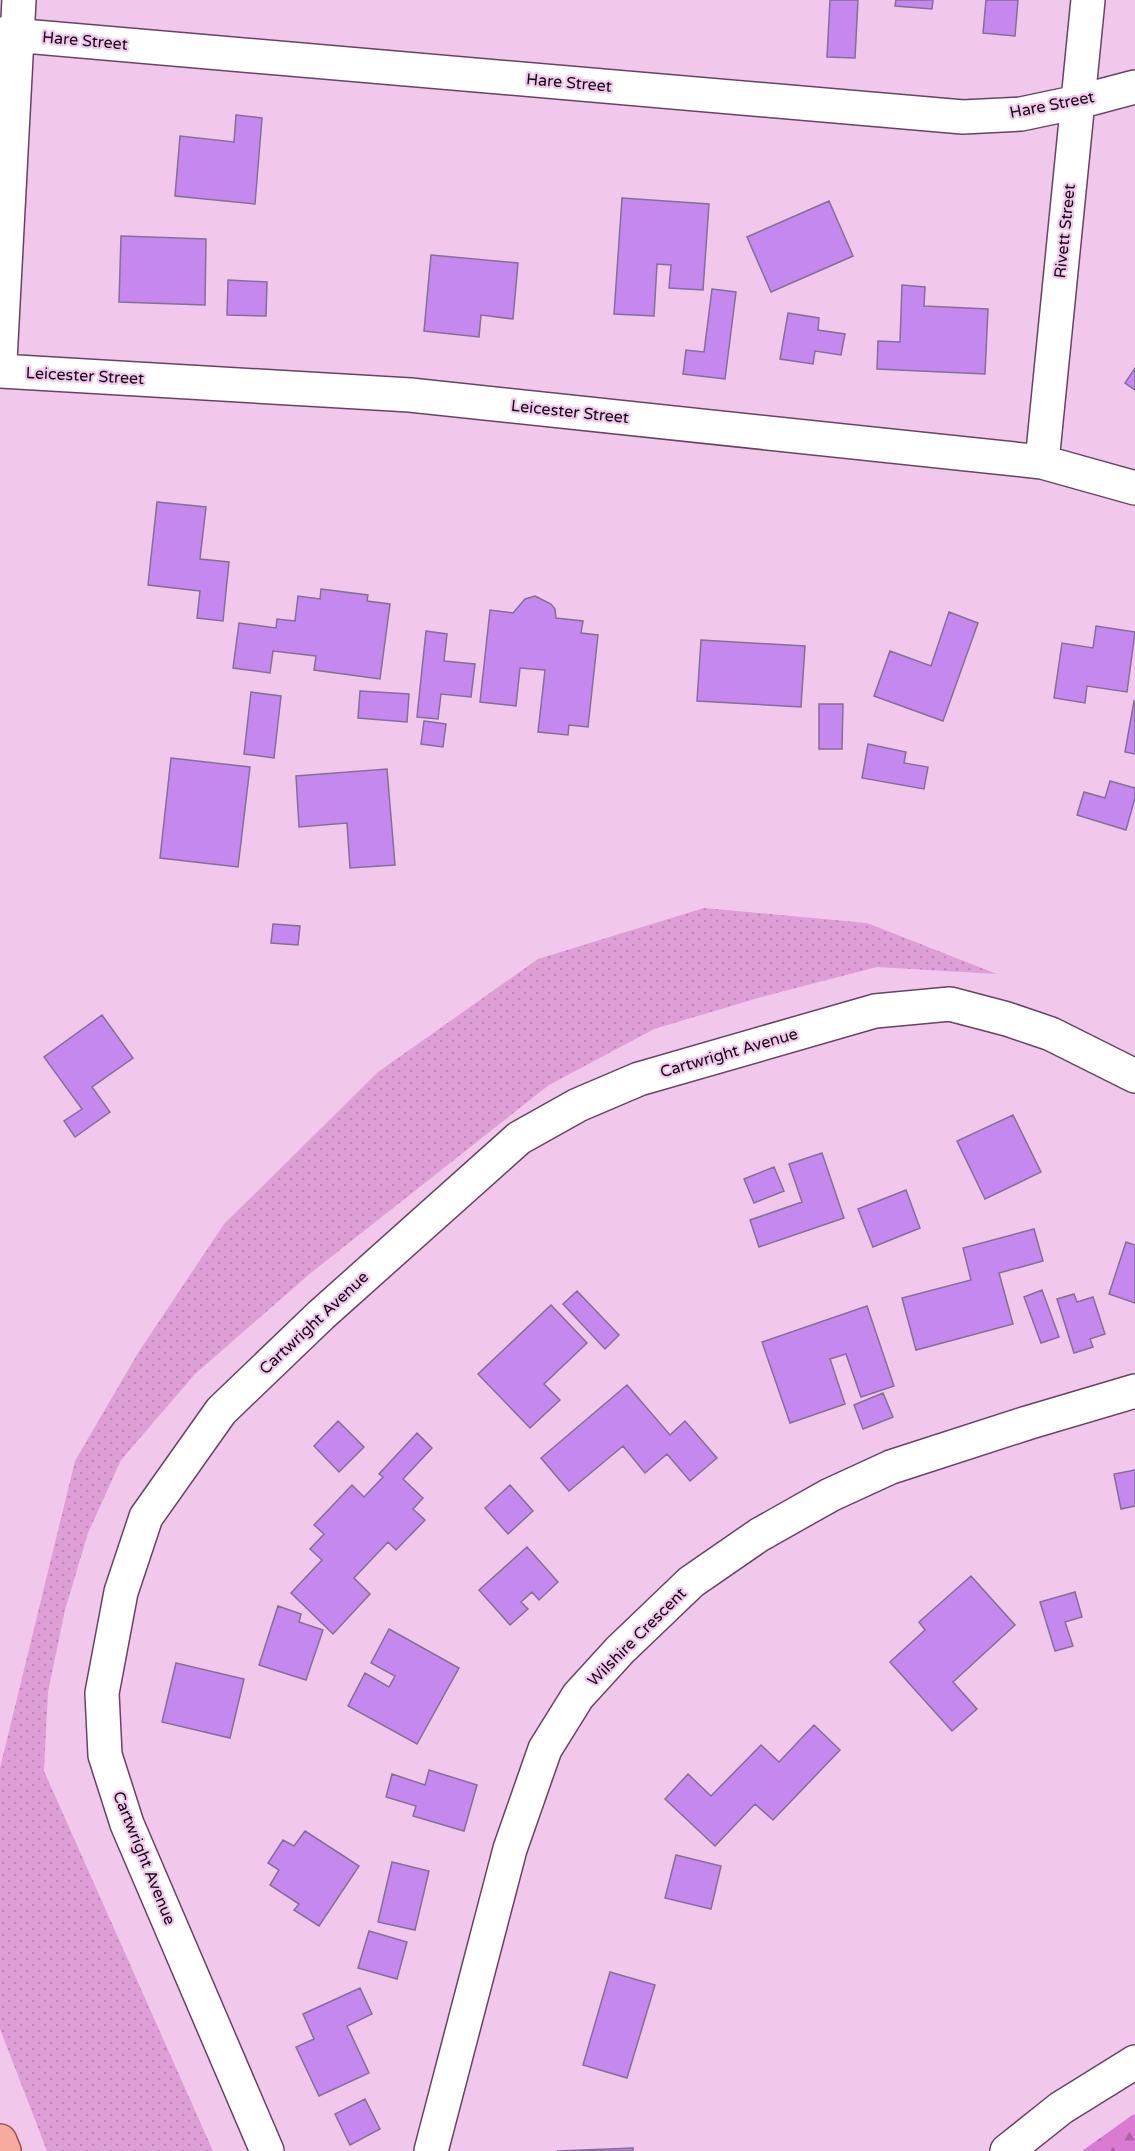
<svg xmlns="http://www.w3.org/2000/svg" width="1135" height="2151" font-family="'Varela Round',sans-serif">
  <defs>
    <pattern id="grass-dots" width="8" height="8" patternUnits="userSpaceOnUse" patternTransform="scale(1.5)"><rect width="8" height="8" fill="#de9fd6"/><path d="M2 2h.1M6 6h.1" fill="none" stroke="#be87b7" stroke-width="1.8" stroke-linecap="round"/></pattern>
    <pattern id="forest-firs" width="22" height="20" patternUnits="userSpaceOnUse" patternTransform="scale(1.5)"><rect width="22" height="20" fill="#d97bd0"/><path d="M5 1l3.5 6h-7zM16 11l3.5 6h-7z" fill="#af63a7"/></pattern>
  </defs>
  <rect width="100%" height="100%" fill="#f1c7ec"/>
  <!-- grass -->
  <path fill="url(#grass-dots)" d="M704,908l163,15 130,51 -120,-7 -112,29 -111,33 -105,56 -237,187 -117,102 -74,86 -33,73 -23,77 -17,82 -4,79 169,380h-166l-47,-122v-261l75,-307 63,-108 86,-129 154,-152 160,-113z"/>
  <!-- forest -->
  <path fill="url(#forest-firs)" d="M1135,2114v37h-53l49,-35z"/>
  <!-- building -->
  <path fill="#c588ef" stroke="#856e97" stroke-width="1.5" d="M830,0h28l-3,58 -28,-1z
    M896,0h37l-1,9 -37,-3z
    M986,0h32l-3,36 -32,-3z
    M236,115l26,3 -7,86 -80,-8 5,-60 54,6z
    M622,198l87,6 -6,86 -34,-2 2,-23 -14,-1 -3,52 -40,-2z
    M829,201l24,55 -82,36 -24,-55z
    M121,236l85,3 -1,66 -86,-3z
    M431,255l87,8 -5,56 -32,-4 -2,22 -55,-6z
    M228,280l39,2 -1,34 -39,-1z
    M902,285l23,2 -1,19 64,3 -3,65 -108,-5 1,-28 22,1z
    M712,289l24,3 -11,87 -42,-5 3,-24 18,2z
    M788,313l31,5 -1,12 27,4 -4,21 -26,-4 -2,13 -33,-5z
    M1135,368v22l-10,-7z
    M157,502l49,5 -6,52 29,3 -6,59 -26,-3 3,-27 -52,-6z
    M321,589l47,6 -1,6 23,3 -10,75 -66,-9 2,-14 -43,-5 -3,22 -37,-5 6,-45 37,5 1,-9 18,2 3,-25 22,3z
    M535,596l16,8 4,5 1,9 27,3 -2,12 17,2 -10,92 -19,-2 -1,10 -30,-3 7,-62 -25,-2 -4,38 -36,-4 10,-92 23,3 12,-14z
    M949,612l29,11 -35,98 -69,-25 16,-45 41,15z
    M1096,626l39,6 -8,60 -40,-6 -2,17 -31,-5 8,-55 31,5z
    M426,631l21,3 -3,27 31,3 -4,33 -30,-3 -3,25 -21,-2z
    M701,640l104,6 -4,61 -104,-6z
    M360,691l49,3 -2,28 -49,-4z
    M251,692l30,4 -7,62 -30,-4z
    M1134,701l1,1v52l-10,-2z
    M819,704h24l-1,45h-23z
    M424,721l22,3 -3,23 -22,-3z
    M868,744l38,8 -2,11 24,4 -4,22 -62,-11z
    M171,758l79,9 -12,100 -78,-9z
    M387,769l8,96 -45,3 -3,-45 -48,4 -3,-51z
    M1110,781l25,7v10l-9,32 -49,-15 7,-23 21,6z
    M273,924l27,2 -2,19 -27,-2z
    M102,1015l31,43 -41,29 18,25 -35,25 -11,-16 18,-12 -38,-52z
    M1013,1115l28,57 -56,27 -28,-58z
    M822,1153l22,65 -85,29 -9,-27 52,-18 -13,-38z
    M774,1167l10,24 -30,12 -10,-24z
    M906,1190l14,38 -47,19 -15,-38z
    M1034,1229l9,32 -44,12 14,51 -97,26 -14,-52 69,-18 -8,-32z
    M1126,1242l9,3v58l-26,-9z
    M1042,1290l17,47 -18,6 -17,-46z
    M577,1291l42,44 -14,14 -42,-45z
    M1074,1294l3,8 16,-5 12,37 -15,5 3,8 -19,6 -17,-54z
    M551,1305l36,38 -43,41 16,16 -30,28 -52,-54z
    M867,1306l27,80 -33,11 -15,-43 -16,5 15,45 -55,19 -28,-81z
    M627,1385l43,50 15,-14 32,37 -27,23 -23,-27 -22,19 -22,-27 -54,45 -28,-33z
    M883,1393l10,24 -30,12 -9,-24z
    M338,1421l26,26 -25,25 -25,-26z
    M417,1433l15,15 -29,31 20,19 -10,11 12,11 -29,30 -8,-8 -34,36 16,16 -37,40 -42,-41 31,-33 -12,-11 14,-15 -10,-9 38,-40 12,12 19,-20 -4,-3z
    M1135,1470v36l-14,3 -7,-35z
    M510,1485l23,26 -25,23 -23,-26z
    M527,1547l31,35 -19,18 -7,-8 -11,10 7,7 -18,16 -31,-35z
    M971,1576l44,49 -62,57 24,27 -25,22 -62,-69 35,-32 -6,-8z
    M1075,1592l7,25 -17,5 8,24 -18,5 -15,-49z
    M278,1606l23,8 -2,8 24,8 -17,50 -47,-15z
    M389,1629l70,39 -42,76 -69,-38 17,-33 24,14 6,-11 -24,-13z
    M176,1663l68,16 -14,59 -68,-16z
    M814,1725l26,25 -67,70 -18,-16 -40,42 -50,-47 23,-25 23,22 50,-51 18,17z
    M429,1770l48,15 -13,46 -51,-15 3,-10 -30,-9 6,-23 33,11z
    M305,1831l54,35 -40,60 -25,-16 5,-6 -29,-19 9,-15 -11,-7 15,-23 11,6z
    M676,1855l45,11 -10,43 -46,-11z
    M392,1862l37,9 -14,59 -37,-8z
    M369,1931l38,11 -10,37 -39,-11z
    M610,1972l45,13 -28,93 -44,-13z
    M360,1988l12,26 -25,12 22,47 -50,23 -23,-49 18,-8 -11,-25z
    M365,2099l15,30 -30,16 -15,-31z
    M633,2148v3h-76z"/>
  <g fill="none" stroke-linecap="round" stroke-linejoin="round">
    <!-- minor casing -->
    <g stroke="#674363" stroke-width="36">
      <path id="minor" d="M0,34l963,83 58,-3 57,-12 57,-15
        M0,361l19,-361
        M0,371l410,24 632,67 93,26
        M1042,462l46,-462
        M267,2151l-140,-327 -22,-69 -3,-62 19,-101 25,-75 75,-106 100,-96 198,-177 59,-33 61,-26 236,-68 75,-7 57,15 44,15 84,42
        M431,2151l79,-302 35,-100 33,-53 42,-46 71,-68 68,-47 71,-40 61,-28 136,-44 108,-32
        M1007,2151l54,-43 74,-46"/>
    </g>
    <!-- major casing -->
    <g stroke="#a34c43" stroke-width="36">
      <path id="major" d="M0,2141l4,10"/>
    </g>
    <!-- minor -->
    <use href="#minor" stroke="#fff" stroke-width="33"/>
    <!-- major -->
    <use href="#major" stroke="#f7aa9e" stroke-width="33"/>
  </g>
  <g text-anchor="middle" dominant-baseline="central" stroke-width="4.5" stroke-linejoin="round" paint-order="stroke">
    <!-- street labels -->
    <g font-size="16" fill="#130612" stroke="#f1c7ec">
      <text transform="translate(85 41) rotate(5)">Hare Street</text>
      <text transform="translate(569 83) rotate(5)">Hare Street</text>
      <text transform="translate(1052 105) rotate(-11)">Hare Street</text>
      <text transform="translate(1065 231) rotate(-84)">Rivett Street</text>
      <text transform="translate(85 376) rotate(3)">Leicester Street</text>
      <text transform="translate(570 412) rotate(6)">Leicester Street</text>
      <text transform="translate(729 1053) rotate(-16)">Cartwright Avenue</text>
      <text transform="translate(314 1323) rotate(-43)">Cartwright Avenue</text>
      <text transform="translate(637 1637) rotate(-45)">Wilshire Crescent</text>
      <text transform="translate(144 1858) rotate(68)">Cartwright Avenue</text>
    </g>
  </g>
</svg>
